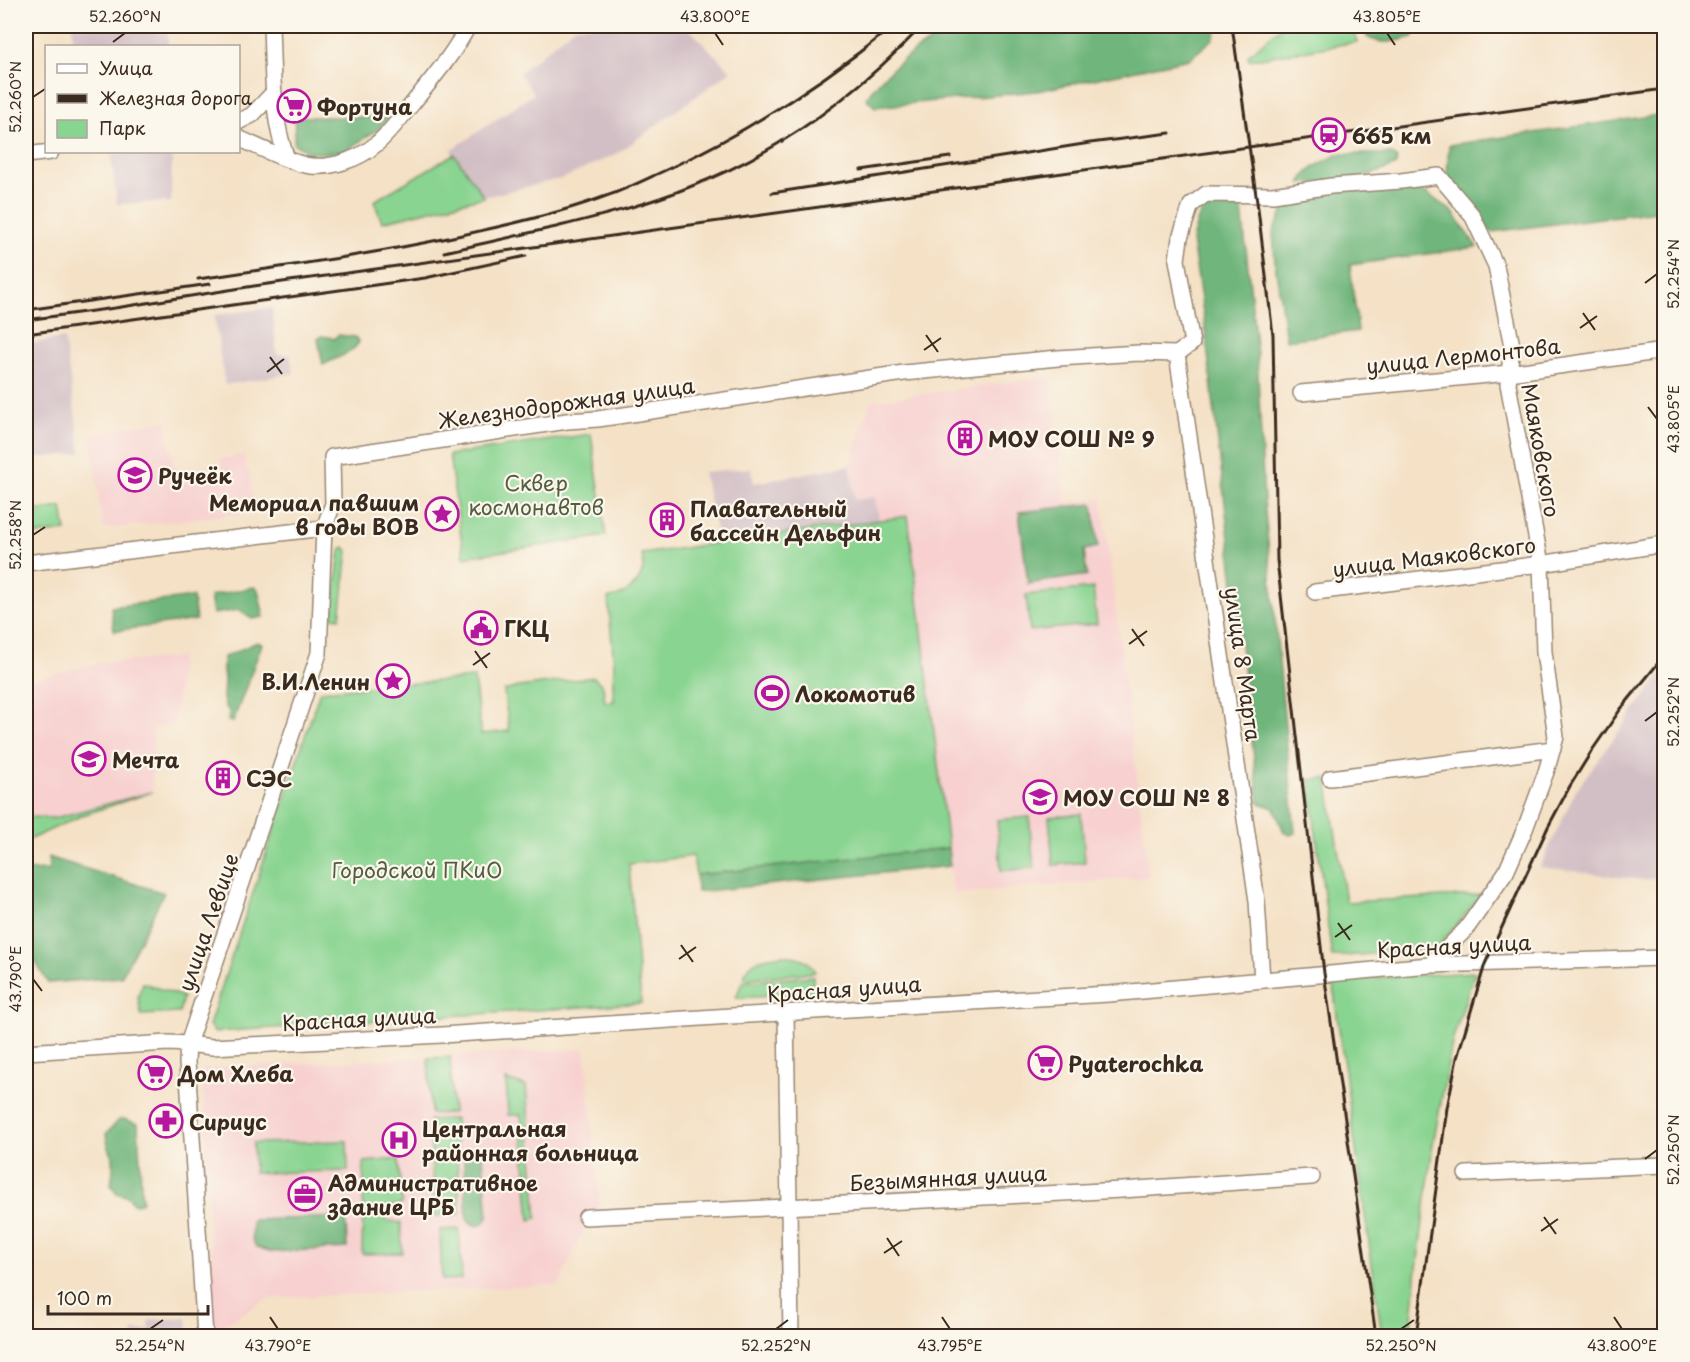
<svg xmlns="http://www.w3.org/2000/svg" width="1690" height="1362" font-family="'Playpen Sans',sans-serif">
  <rect width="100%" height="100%" fill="#fbf7ec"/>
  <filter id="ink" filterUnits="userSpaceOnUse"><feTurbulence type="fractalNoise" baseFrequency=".0167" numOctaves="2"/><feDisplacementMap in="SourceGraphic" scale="12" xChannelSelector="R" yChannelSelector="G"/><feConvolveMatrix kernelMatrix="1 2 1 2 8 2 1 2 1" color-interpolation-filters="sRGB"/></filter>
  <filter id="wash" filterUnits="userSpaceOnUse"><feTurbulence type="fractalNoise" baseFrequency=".008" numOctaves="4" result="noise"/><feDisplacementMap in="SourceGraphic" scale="24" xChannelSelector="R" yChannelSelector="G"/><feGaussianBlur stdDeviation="1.35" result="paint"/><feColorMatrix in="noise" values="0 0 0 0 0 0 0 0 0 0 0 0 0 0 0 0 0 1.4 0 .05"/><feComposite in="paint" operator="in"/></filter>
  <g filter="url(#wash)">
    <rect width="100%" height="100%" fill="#f4e1c6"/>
    <!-- built -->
    <path fill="#f7d0cf" d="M1050,377l16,126 36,-5 47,379 -196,17 -34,-294 -11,-84 -29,4 -4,-23 -20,3 -5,-35 21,-64z
      M166,421l11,63 45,-10 -2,-15 24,-4 2,15h3l5,42 -151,17 -12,-93 20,-3v-4z
      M181,657l-7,69 -21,1 -1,65 -97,26 -29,-1v-136l77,-19h14z
      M585,1049l15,161 -14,14 -27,61 -292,13 -53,34 -12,-263z"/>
    <!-- industrial -->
    <path fill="#d2bec5" d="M72,26h95l1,20h-94z
      M576,26h110l45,45 -113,82 -54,25 -80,19 -33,-47 83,-56 -15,-21z
      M138,152h34l-1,50 -54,2 -6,-50z
      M272,308l5,46 13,1 4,18 -69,12 -11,-70z
      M64,338l17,115 -55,6v-115z
      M850,465l5,35 20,-3 4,23 -160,23 -16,-71 48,-4 3,15z
      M1664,670v206l-20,4 -104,-13 36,-77z
      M187,1318l1,18h-55l-1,-5 18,-1 -1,-10z"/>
    <!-- green -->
    <path fill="#8ad491" stroke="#627f58" stroke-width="1.5" d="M1282,26h72l3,16 -108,18 -1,-5z
      M454,154l30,43 -102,25 -8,-21z
      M591,434l15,102 -142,21 -15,-102z
      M62,507l4,24 -40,5v-24z
      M908,516l40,332 -252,27 -3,-19 -64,8 12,139 -427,29 -5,-7 111,-334 154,-13 7,56 28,-3 -5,-40 15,-4 75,-10 9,9 2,16 9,-1 -1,-16 1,-20 -6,-67c15,-1 31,-12 35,-29 1,-4 0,-10 -1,-15z
      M345,547l3,4 -8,67 -8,-1 8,-67z
      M1093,588l4,36 -67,7 -4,-36z
      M1327,778l19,124 136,-7 -46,54 -104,8 -23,-177z
      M152,792l-69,23 -57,26v-24l29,1z
      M1081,814l4,48 -32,3 -4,-48z
      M1029,817l5,51 -33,3 -4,-51z
      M782,955c14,1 28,3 33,17l-71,7c2,-20 23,-22 38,-24z
      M1475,972l-22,66 -20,106 -16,124 -7,68h-28l-47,-335 -1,-21z
      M813,976v18l-77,4 6,-16z
      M143,983l40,14 -4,16 -38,2 -3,-19z
      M450,1057l3,56 -22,1 -3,-56z
      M506,1080l20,6 11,132 -7,2 -9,-105h-13z
      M455,1119l5,95 -25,2 -6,-96z
      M347,1141l1,30 -94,2 -1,-30z
      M398,1159l4,45 -16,3v13l15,3 1,30 -40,1 2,-92z
      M459,1229l3,50 -20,1 -2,-50z"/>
    <!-- forest -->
    <path fill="#6fb67b" stroke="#55704c" stroke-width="1.5" d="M960,26h258l-5,13 -24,20 -152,32 -162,16 -9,-9c23,-33 57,-55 94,-72z
      M1364,26h52l1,3 -4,8c-18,4 -29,9 -46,0z
      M1664,114v96l-173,22 -44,-57 2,-30z
      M295,117h94l-11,12 -31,21 -19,3h-18l-16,-9z
      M1339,154h52l6,4 -1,7c-31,15 -63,16 -96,19 6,-16 24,-22 39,-30z
      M1380,188l16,2 27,1 29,20 25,36 -127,18 8,66 -72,9 -11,-78 -2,-30 10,-21 12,-13 38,-6z
      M1216,200l17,1 9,8 15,146 7,145 31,333 -5,2 -6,-3 -10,-24 -15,-5 -55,-484 -12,-79 6,-21 7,-12z
      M338,335l17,2 4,5c-7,12 -24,16 -36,23l-5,-26 3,-3 8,1 5,2z
      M1093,504l5,43 -14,3 3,25 -59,9 -9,-72z
      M254,587l4,3 6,27 -12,2 -12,-9 -27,4 -3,-18z
      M193,597l3,23 -82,11 -3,-24z
      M257,642l5,2 -29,78 -5,-1 1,-10c-9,-9 -5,-18 -5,-29 0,-12 -3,-12 0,-25z
      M948,848l2,18 -253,26 -1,-17z
      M48,857l116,36 -43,84 -73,6 -22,-37v-75l23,-1z
      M124,1119l14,5 4,78 -5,2 -4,-1 -4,-6 -12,-4 -6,-8c1,-8 3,-18 2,-26 -3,-9 -6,-15 -7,-25l13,-14z
      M473,1150l10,6 5,61c-6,11 -13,11 -21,2l-3,-60 3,-6z
      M346,1217l1,31 -75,4 -16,-5 -4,-9v-18z"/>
  </g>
  <g filter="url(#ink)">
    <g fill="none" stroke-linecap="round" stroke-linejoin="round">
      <!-- minor casing -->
      <g stroke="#988672" stroke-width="18">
        <path id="minor" d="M271,26c2,44 0,91 16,133
          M238,122l14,-7 22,-23
          M238,138c19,8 54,26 73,28 22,2 48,-7 64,-21 14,-11 25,-27 37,-41 20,-25 41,-49 56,-78
          M26,155l25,-3
          M1177,354l15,-11 -15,-83 3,-22 11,-33 15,-11 67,1 58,-9 70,-5 38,-5 33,39 24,51 16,80 -4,38 33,180 3,88 12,85 -10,35 -21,57 -19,43 -40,57 -36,36
          M1177,354l80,547 5,79
          M1301,393l208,-20 155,-22
          M26,563l298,-35
          M1315,592l226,-28 123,-20
          M1330,778l223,-29
          M786,1013l5,323
          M26,1052l142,-9 20,1 24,3 230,-12 289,-19 378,-22 321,-29 234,-7
          M1466,1174l198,-9
          M586,1217l536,-27 190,-13
          M205,1336l-18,-274 1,-18 131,-391 5,-125 9,-24 -1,-47 235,-36 31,-2 306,-46 154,-15 81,-5 38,1"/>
      </g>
      <!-- minor -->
      <use href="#minor" stroke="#fff" stroke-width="15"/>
      <!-- rail -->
      <path stroke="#3b2a1e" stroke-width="3" d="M1232,26l26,183 15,126 4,225 47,413 52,363
        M861,170l89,-13
        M772,193l318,-50 80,-10
        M444,252c38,-8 75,-17 112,-25 44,-11 89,-22 131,-39 91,-34 169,-93 235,-162
        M198,279c96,-14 192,-27 286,-49 41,-9 82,-19 122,-34 21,-7 42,-18 62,-27 81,-38 156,-87 225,-143
        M26,310l184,-26
        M26,320l89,-12 139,-22 1410,-197
        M26,334l399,-56 101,-22
        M1416,1336l31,-228 10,-50 28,-94 63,-137 22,-41 23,-37 27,-39 44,-54"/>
    </g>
  </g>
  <!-- ticks -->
  <path fill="none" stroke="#3b2a1e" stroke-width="2" d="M715,33l8,12M1387,33l8,12M113,42l12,-9M33,97l12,-8M1645,283l12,-9M1583,313l12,17M1580,328l17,-12M926,335l12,17M924,350l17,-12M270,357l12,17M267,372l17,-13M1648,407l9,12M33,535l12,-8M1132,629l12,17M1129,644l18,-13M475,651l12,17M473,665l17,-12M1645,721l12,-9M1338,923l12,17M1335,937l17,-12M681,945l12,17M679,959l17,-12M33,979l9,12M1645,1159l12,-9M1544,1217l12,17M1541,1231l17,-12M887,1238l12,18M884,1253l18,-12M270,1317l8,12M942,1317l8,12M1614,1317l8,12M150,1329l13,-9M776,1329l12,-9M1401,1329l13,-9"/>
  <!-- icons -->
  <defs>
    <g id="supermarket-ring" transform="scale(1.725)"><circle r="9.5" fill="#fbf7ec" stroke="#b5179e" stroke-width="1.5"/><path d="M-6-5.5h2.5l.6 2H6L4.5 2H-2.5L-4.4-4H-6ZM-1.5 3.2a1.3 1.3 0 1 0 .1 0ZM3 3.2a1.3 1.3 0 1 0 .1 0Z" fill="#b5179e"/></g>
    <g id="station-ring" transform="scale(1.725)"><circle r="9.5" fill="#fbf7ec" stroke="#b5179e" stroke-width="1.5"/><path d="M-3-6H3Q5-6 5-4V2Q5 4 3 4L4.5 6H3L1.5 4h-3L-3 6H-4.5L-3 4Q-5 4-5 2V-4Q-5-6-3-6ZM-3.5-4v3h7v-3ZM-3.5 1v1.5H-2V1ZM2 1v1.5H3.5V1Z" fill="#b5179e"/></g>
    <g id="building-ring" transform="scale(1.725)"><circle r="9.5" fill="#fbf7ec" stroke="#b5179e" stroke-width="1.5"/><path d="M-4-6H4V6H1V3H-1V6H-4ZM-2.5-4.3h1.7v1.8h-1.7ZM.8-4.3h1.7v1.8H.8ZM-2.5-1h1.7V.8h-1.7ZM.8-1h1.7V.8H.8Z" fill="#b5179e"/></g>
    <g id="school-ring" transform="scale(1.725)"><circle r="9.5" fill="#fbf7ec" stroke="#b5179e" stroke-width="1.5"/><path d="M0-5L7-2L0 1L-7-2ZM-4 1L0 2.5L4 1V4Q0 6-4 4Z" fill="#b5179e"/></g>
    <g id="sight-ring" transform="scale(1.725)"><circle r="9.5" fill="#fbf7ec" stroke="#b5179e" stroke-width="1.5"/><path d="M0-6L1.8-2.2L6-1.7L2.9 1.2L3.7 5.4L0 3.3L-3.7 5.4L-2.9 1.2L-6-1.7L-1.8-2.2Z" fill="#b5179e"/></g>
    <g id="civic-ring" transform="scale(1.725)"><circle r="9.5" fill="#fbf7ec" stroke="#b5179e" stroke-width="1.5"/><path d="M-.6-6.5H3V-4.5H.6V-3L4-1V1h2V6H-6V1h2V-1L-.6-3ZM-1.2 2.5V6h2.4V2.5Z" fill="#b5179e"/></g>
    <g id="stadium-ring" transform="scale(1.725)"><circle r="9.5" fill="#fbf7ec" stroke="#b5179e" stroke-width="1.5"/><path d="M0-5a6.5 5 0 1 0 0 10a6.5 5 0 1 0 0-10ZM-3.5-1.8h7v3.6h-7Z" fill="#b5179e"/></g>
    <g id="pharmacy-ring" transform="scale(1.725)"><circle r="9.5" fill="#fbf7ec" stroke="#b5179e" stroke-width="1.5"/><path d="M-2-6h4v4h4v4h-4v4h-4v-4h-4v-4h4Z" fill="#b5179e"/></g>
    <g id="hospital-ring" transform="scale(1.725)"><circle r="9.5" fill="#fbf7ec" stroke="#b5179e" stroke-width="1.5"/><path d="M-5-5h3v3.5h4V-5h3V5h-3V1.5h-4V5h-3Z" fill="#b5179e"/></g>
    <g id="office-ring" transform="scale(1.725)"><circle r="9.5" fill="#fbf7ec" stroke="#b5179e" stroke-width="1.5"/><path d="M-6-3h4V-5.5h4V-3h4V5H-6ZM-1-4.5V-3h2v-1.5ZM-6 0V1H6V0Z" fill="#b5179e"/></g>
  </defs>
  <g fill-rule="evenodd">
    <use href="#supermarket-ring" x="294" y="106"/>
    <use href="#station-ring" x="1329" y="135"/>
    <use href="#building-ring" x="965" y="438"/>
    <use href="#school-ring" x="135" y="475"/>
    <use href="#sight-ring" x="442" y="514"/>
    <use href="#building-ring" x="667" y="520"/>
    <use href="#civic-ring" x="481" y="628"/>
    <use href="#sight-ring" x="393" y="681"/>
    <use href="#stadium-ring" x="772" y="693"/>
    <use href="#school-ring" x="89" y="759"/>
    <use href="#building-ring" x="223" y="778"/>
    <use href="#school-ring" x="1040" y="797"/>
    <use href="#supermarket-ring" x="1045" y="1063"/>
    <use href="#supermarket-ring" x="155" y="1073"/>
    <use href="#pharmacy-ring" x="166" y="1121"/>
    <use href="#hospital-ring" x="399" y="1140"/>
    <use href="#office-ring" x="305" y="1194"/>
  </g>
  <g text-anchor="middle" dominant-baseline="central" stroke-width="4.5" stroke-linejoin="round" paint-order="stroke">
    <!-- poi labels -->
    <g font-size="21" font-weight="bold" fill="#3b2a1e" stroke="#fbf7ec" text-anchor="start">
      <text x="317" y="106">Фортуна</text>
      <text x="1352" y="135">665 км</text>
      <text x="988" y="438">МОУ СОШ № 9</text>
      <text x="158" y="475">Ручеёк</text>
      <text x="419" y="502" text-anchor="end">Мемориал павшим<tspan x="419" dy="24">в годы ВОВ</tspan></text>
      <text x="690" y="508">Плавательный<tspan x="690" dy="24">бассейн Дельфин</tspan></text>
      <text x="504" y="628">ГКЦ</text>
      <text x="370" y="681" text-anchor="end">В.И.Ленин</text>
      <text x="795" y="693">Локомотив</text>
      <text x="112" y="759">Мечта</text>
      <text x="246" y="778">СЭС</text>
      <text x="1063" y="797">МОУ СОШ № 8</text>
      <text x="1068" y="1063">Pyaterochka</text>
      <text x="178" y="1073">Дом Хлеба</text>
      <text x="189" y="1121">Сириус</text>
      <text x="422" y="1128">Центральная<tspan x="422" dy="24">районная больница</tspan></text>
      <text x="328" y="1182">Административное<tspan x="328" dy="24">здание ЦРБ</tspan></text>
    </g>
    <!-- street labels -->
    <g font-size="21" fill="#3b2a1e" stroke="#fbf7ec">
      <text transform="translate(1463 355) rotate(-6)">улица Лермонтова</text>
      <text transform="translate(566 402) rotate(-8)">Железнодорожная улица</text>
      <text transform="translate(1542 450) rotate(80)">Маяковского</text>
      <text transform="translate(1434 556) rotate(-7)">улица Маяковского</text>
      <text transform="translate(1244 664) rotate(82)">улица 8 Марта</text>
      <text transform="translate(207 922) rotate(-71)">улица Левице</text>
      <text transform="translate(1454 945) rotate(-3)">Красная улица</text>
      <text transform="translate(844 988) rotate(-4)">Красная улица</text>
      <text transform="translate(359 1018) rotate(-3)">Красная улица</text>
      <text transform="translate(948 1177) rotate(-3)">Безымянная улица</text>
    </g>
    <!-- park labels -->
    <g font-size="21" fill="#535d40" stroke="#fbf7ec">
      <text x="536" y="482">Сквер<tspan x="536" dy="24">космонавтов</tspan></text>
      <text x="417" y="869">Городской ПКиО</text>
    </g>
  </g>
  <!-- margin -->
  <rect width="1690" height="1362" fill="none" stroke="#fbf7ec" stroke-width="66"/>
  <!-- legend -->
  <rect x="45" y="45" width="195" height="108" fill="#fbf7ec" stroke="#aea59a" stroke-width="1.5"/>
  <rect x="57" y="64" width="30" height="9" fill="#ffffff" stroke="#aea59a" stroke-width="1.5"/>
  <text x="99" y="75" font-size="18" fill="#3b2a1e">Улица</text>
  <rect x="57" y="94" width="30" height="9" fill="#3b2a1e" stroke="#aea59a" stroke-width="1.5"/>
  <text x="99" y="105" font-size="18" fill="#3b2a1e">Железная дорога</text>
  <rect x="57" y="120" width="30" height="18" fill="#8ad491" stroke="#aea59a" stroke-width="1.5"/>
  <text x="99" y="135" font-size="18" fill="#3b2a1e">Парк</text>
  <!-- scale -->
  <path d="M48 1305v9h160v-9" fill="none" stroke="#3b2a1e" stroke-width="3"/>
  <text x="57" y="1305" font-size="18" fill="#3b2a1e" stroke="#fbf7ec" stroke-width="4.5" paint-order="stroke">100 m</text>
  <rect x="33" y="33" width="1624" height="1296" fill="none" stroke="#3b2a1e" stroke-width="2"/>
  <g font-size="15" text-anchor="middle" fill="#3b2a1e">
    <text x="125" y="22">52.260°N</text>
    <text x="715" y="22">43.800°E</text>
    <text x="1387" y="22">43.805°E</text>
    <text transform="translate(16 97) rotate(-90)" y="5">52.260°N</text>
    <text transform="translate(1674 274) rotate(-90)" y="5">52.254°N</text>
    <text transform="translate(1674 419) rotate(-90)" y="5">43.805°E</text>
    <text transform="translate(16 535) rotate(-90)" y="5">52.258°N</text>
    <text transform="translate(1674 712) rotate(-90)" y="5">52.252°N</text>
    <text transform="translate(16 979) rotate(-90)" y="5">43.790°E</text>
    <text transform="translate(1674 1150) rotate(-90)" y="5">52.250°N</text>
    <text x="150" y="1351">52.254°N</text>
    <text x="278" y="1351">43.790°E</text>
    <text x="776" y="1351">52.252°N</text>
    <text x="950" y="1351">43.795°E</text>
    <text x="1401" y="1351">52.250°N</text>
    <text x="1622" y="1351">43.800°E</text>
  </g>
</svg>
